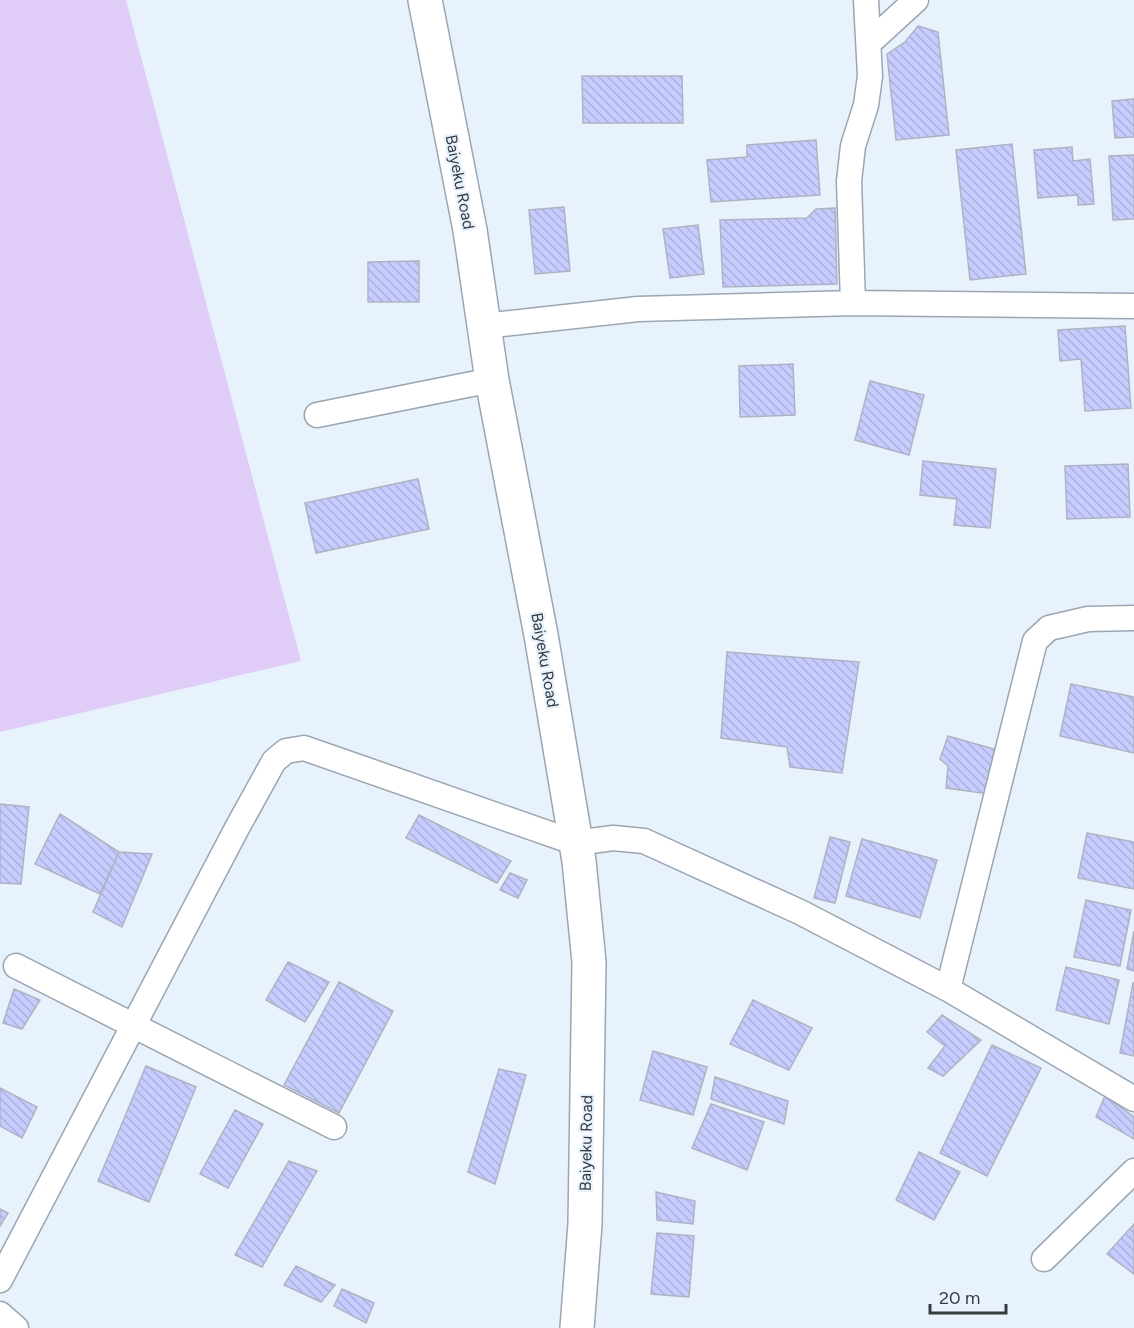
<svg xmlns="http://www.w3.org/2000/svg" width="1134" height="1328" font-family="Figtree,sans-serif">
  <defs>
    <pattern id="building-back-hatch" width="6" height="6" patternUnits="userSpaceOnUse" patternTransform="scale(1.5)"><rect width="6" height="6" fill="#c6cdfe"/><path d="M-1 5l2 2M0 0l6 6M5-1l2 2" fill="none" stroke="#abb1db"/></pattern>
  </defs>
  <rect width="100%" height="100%" fill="#e8f2fd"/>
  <!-- green -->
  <path fill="#e0cdf7" d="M0,0h126l175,661 -301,71z"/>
  <!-- building -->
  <path fill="url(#building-back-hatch)" stroke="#b0b2c2" stroke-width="1.5" d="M918,26l20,6 11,103 -53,5 -9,-86 18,-12z
    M582,76h100l1,47h-100z
    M1134,99v38l-19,1 -3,-37z
    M816,140l4,55 -109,7 -4,-42 40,-3v-12z
    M1012,144l14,130 -56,6 -14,-130z
    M1072,147l1,14 17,-2 4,45 -16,1v-10l-40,3 -4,-48z
    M1134,155v64l-21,1 -4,-64z
    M564,207l6,64 -35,3 -6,-64z
    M835,208l2,76 -114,3 -3,-67 87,-2 9,-9z
    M698,225l6,49 -34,4 -7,-49z
    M419,261v41h-51v-40z
    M1125,326l6,82 -46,3 -4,-52 -21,2 -2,-31z
    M793,364l2,51 -55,2 -1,-51z
    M870,381l54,14 -15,60 -54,-15z
    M923,461l73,8 -6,59 -36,-3 3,-26 -37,-4z
    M1128,464l2,53 -63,2 -2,-53z
    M418,479l11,50 -113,24 -11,-50z
    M727,652l132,10 -17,111 -52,-6 -3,-20 -66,-9z
    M1071,684l63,13v56l-74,-17z
    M948,736l46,13 -5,45 -43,-6 2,-22 -8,-7z
    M0,804l29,3 -8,77 -21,-1z
    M60,814l59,38 -19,42 -65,-30z
    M419,815l92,46 -14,22 -91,-45z
    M1087,833l47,9v47l-56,-11z
    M830,837l20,5 -15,61 -21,-5z
    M862,839l75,21 -17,58 -74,-22z
    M119,852l33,2 -30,73 -29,-15z
    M510,873l17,7 -9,18 -18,-8z
    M1086,900l45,10 -11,56 -46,-9z
    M1134,931v40l-7,-2z
    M288,962l41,20 -24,40 -39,-22z
    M1066,967l53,13 -10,44 -53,-14z
    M339,982l54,29 -54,102 -55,-28z
    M1133,983h1v73l-14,-3z
    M14,989l26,11 -18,29 -19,-6z
    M753,1000l59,28 -23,42 -59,-26z
    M942,1015l39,25 -38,36 -15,-8 17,-22 -18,-14z
    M992,1045l49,23 -54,108 -47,-23z
    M653,1051l54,16 -14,48 -53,-15z
    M146,1066l50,21 -47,115 -51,-21z
    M499,1069l27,6 -31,109 -27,-12z
    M715,1077l73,24 -4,23 -73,-25z
    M0,1088l37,19 -15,31 -22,-12z
    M1105,1096l29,21v22l-38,-22z
    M711,1104l53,18 -17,48 -55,-22z
    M235,1110l28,14 -35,64 -28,-14z
    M919,1152l41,20 -26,48 -38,-20z
    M289,1161l28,10 -55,96 -27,-12z
    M656,1192l39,9 -2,23 -36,-4z
    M0,1209l8,4 -8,13z
    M1134,1224v50l-27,-20z
    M657,1233l37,3 -5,61 -38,-3z
    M296,1266l39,19 -14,17 -37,-17z
    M342,1289l32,14 -8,20 -32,-17z"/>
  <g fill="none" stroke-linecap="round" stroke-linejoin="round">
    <!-- street casing -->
    <g stroke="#9ba6b3" stroke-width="27">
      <path id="street" d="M869,43l47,-43
        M853,303l-4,-122 4,-35 13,-41 4,-29 -4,-76
        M484,326l154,-17 215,-6 281,3
        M317,415l175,-35
        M16,966l318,161
        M948,989l87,-348 14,-13 39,-9 46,-1
        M1044,1259l90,-88
        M0,1280l237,-452 37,-67 12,-10 18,-3 272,95 37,-5 31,3 156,71 148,77 186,110
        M0,1314l16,14"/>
    </g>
    <!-- secondary casing -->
    <g stroke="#9ba6b3" stroke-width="36">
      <path id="secondary" d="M425,0l45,230 22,150 49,255 38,226 10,101 -4,262 -8,104"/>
    </g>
    <!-- street -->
    <use href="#street" stroke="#fff" stroke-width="24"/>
    <!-- secondary -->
    <use href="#secondary" stroke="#fff" stroke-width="33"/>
  </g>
  <g text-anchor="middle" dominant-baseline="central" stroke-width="4.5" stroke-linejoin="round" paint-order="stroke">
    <!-- street labels -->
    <g font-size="16" fill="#363b40" stroke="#e8f2fd">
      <text transform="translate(460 182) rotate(79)">Baiyeku Road</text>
      <text transform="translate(545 660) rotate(80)">Baiyeku Road</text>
      <text transform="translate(586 1143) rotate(-89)">Baiyeku Road</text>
    </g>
  </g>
  <!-- scale -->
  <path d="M930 1304v9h76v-9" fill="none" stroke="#363b40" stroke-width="3"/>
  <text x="939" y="1304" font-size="18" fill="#363b40" stroke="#e8f2fd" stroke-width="4.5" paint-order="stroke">20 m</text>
</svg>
